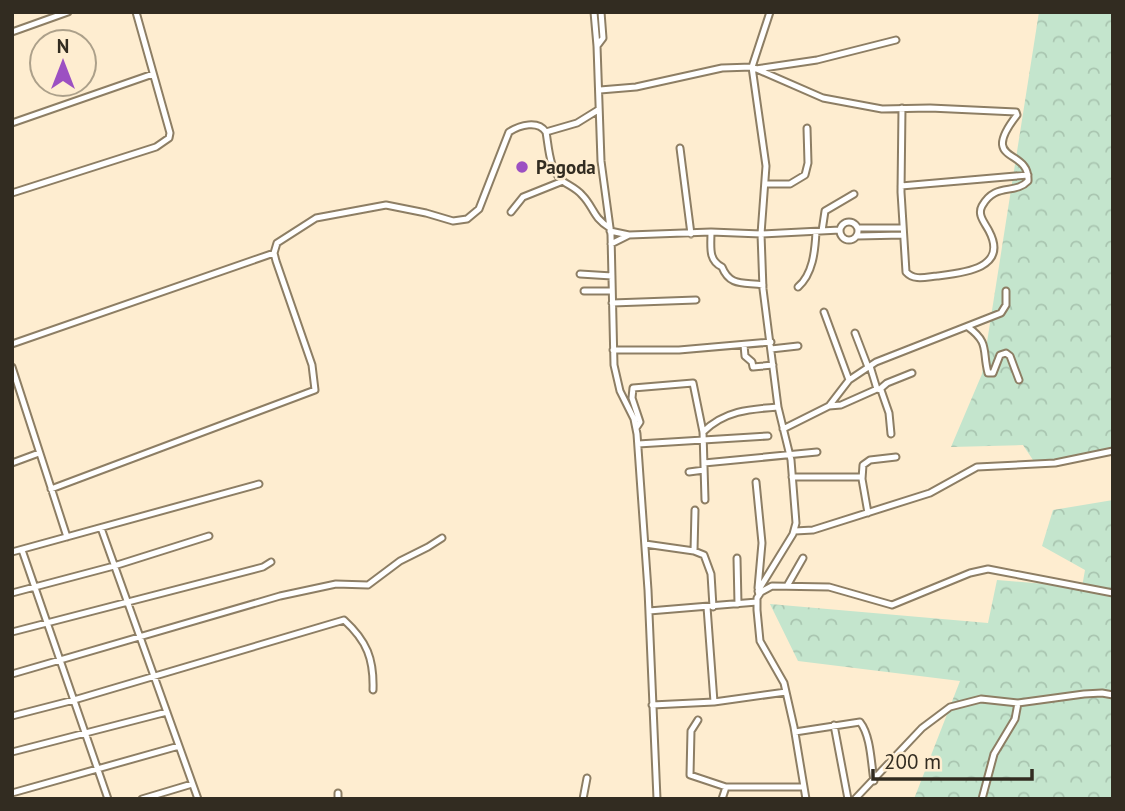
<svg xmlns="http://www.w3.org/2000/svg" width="1125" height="811" font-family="'PT Sans',sans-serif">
  <defs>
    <pattern id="park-crowns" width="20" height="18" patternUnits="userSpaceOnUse" patternTransform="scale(1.75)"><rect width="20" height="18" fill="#c4e5cd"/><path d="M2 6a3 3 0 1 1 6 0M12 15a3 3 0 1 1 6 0" fill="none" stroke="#a9c5b0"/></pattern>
  </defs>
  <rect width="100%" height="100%" fill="#feedd0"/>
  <!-- park -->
  <path fill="url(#park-crowns)" d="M1039,12h74v440l-78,11 -12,-18 -72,2 31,-73z
    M1113,500v299h-199l46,-118 -162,-20 -28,-57 218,19 9,-43 85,7 3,-17 -43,-24 11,-36z"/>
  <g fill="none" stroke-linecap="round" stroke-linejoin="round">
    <!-- street casing -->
    <g stroke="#8d7e64" stroke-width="9">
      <path id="street" d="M594,12l3,34 4,115 10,74 3,130 6,26 14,28 3,15 11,156 9,209
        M12,32l56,-20
        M597,46l6,-8 -2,-26
        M756,69l61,-9 79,-20
        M600,90l36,-3 86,-19 30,-1 71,31 59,11 48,-1 86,4 1,3c-39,50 13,32 11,66 -13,14 -33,1 -46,25 -5,9 3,17 7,25 20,38 -27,42 -52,45 -11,1 -23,5 -31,-4l-5,-80 1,-84
        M12,123l141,-49
        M546,132c3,17 3,39 18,50 6,4 13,7 18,13 12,12 10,22 28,33
        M680,148l11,86
        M766,184h24l15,-9 3,-12 -1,-35
        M901,186l127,-11
        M12,193l144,-46 13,-9 1,-5 -34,-121
        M511,212l12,-15 40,-16
        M840 231a9 9 0 1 1 18 0a9 9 0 1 1-18 0Z
        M858,228h45
        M610,231l19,4 82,-3 50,2 79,-4
        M822,231l3,-20 29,-17
        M711,232c0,15 -3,28 11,35 8,20 22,15 41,18
        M857,236l46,-1
        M611,244l18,-9
        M580,274l32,2
        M798,287c15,-13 17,-36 18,-55
        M584,291h28
        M612,303l84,-3
        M824,312l25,68
        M968,327c22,16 14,24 20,46h5l7,-18 6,-2 4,3 9,24
        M855,333l13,34
        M12,344l262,-91
        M744,345l1,11 7,6 1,5 20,-2
        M771,349l27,-3
        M613,350h66l92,-8
        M870,366l7,23
        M12,367l55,170
        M880,389l7,-6 25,-10
        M829,406l12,-1 36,-16 4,1 8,23 2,21
        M636,428l4,-6 -8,-24 1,-10 60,-5 10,49 2,68
        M783,429l46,-23 20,-26 27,-18 125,-49 5,-8v-14
        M703,432c21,-21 46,-23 75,-25
        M638,444l130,-8
        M12,463l27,-10
        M704,463l113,-11
        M689,472l15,-2
        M792,477h70
        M756,482l6,61 -4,45
        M51,489l264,-99 -3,-25 -36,-104 -2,-8 3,-10 39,-25 70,-13 40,8 27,8 14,-2 12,-10 30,-77c11,-7 29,-12 37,0l31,-9 21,-13
        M868,513l-6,-34 1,-14 7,-5 26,-3
        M101,528l97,271
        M795,531l18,-1 117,-37 47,-26 78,-4 58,-12
        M645,544l49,7 10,4 7,19 2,33
        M22,550l86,249
        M694,551l1,-41
        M12,552l247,-68
        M737,558l1,46
        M787,586l16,-28
        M12,593l102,-27 95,-30
        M759,595l-1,-4 35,-57 3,-11 -5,-63 -13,-53 -15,-118 -2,-55 5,-68 -14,-99 18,-55
        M707,607l7,95
        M649,611l108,-9
        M12,632l251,-65 8,-5
        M12,674l268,-78 56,-12 32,1 32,-24 28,-14 14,-9
        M652,705l62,-3 72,-10
        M12,716l62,-16 270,-80c23,21 30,39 29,70
        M698,720l-7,11 -1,44 36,12h78
        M834,725l14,74
        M795,732l65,-10c11,14 11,41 14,59
        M12,752l155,-40
        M12,793l167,-47
        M338,793v6
        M142,799l50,-15
        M583,799l4,-21
        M722,799l4,-12
        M806,799l-12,-72 -10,-44 -24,-42 -3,-31v-12l4,-6 11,-6 57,1 63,18 78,-32 18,-4 125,24
        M855,799l67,-71 28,-21 31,-8 37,4 66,-9 18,-1 11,2
        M982,799l12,-45 21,-35 3,-16"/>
    </g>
    <!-- street -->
    <use href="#street" stroke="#fff" stroke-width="5"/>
  </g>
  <!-- markers -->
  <circle fill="#9c50c2" stroke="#feedd0" stroke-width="2.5" cx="522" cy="167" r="7"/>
  <g text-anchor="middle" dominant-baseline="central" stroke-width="5" stroke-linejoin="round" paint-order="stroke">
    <!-- poi labels -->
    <g font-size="19" font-weight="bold" fill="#322c21" stroke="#feedd0" text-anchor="start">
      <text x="536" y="167">Pagoda</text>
    </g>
  </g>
  <!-- border -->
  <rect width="1125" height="811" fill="none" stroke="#322c21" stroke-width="28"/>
  <!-- north arrow -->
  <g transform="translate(63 63)"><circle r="33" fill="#feedd0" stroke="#aca08a" stroke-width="2"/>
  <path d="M0-5L12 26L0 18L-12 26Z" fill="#9c50c2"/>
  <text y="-10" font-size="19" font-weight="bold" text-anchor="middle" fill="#322c21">N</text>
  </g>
  <!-- scale -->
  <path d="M873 769v10h159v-10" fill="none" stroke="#322c21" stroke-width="3.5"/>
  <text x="884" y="769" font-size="21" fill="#322c21" stroke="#feedd0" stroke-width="5" paint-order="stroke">200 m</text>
</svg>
